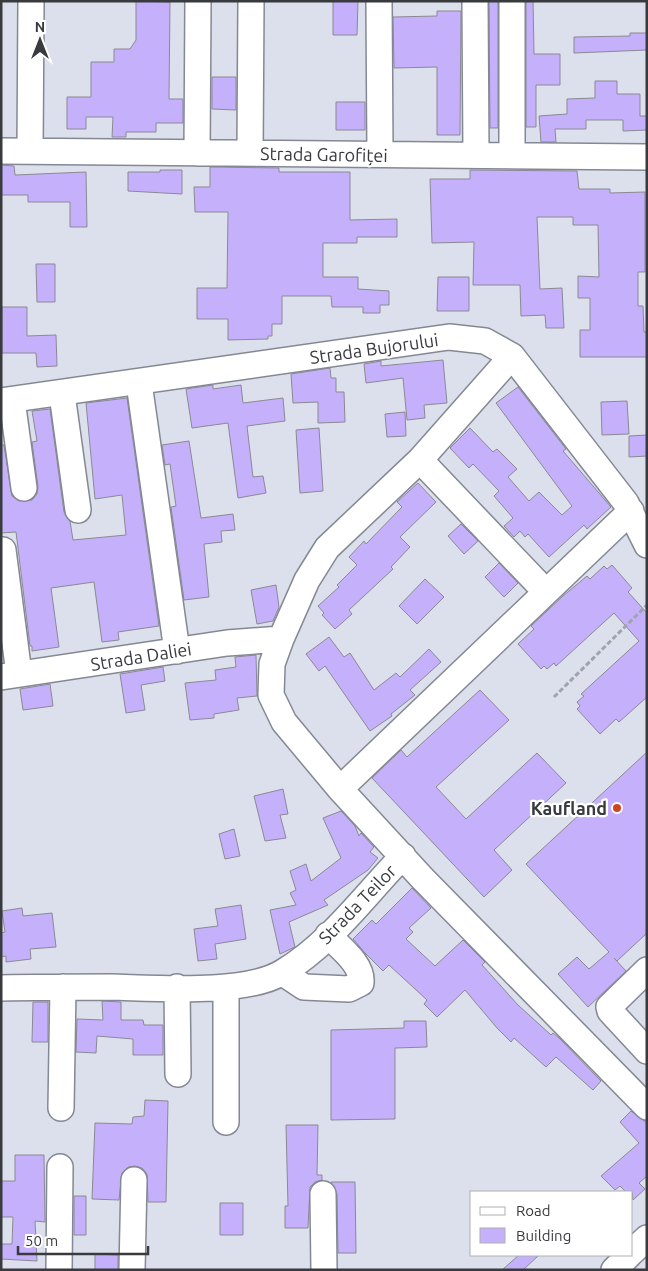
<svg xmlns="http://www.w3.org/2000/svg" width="648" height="1271" font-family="Ubuntu,sans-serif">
  <rect width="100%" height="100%" fill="#dce0ec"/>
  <!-- building -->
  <path fill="#c5b1fb" stroke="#8b8994" d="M136,1l34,1 -1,97h14v24h-27v9h-30v5h-14l1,-20h-27v12h-19v-32h24v-35h23v-13h16l6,-9z
    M333,1h25l-1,34h-24z
    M489,1h9v127h-8z
    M526,1h7l1,53h26v31h-24v42h-10z
    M437,11h24l-1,124h-23v-68l-43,1 -1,-51 44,-1z
    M630,33h17v17l-73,3v-16l56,-1z
    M212,77h24v33l-24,-1z
    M595,81h22v13h23v22h7v14l-24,1v-11h-37v9h-31l1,13h-15l-2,-26 28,-2v-15l28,-1z
    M336,102h29v28h-29z
    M1,165l13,1 1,9 71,-3 1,55h-17v-25h-42v-7h-27z
    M210,167l69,1v4h71v48l47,-1v18h-40v6h-34v34h35v12l31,2v14h-9v8h-17v-6h-31l-1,-11h-49v28h-10v12h-4v3l-40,1v-21h-31v-31h30l1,-76h-33l-1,-25h16z
    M160,170h22v24l-54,-3v-19h32z
    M470,170l107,1 2,18h31v4l35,-1v80h-7v34h5l1,26h3v25h-67v-27h10v-32h-12v-22l21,1 -1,-52h-25v-8h-36l3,72 22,-1 2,40h-18l-1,-13 -24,1 -1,-31h-47l1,-43 -42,1 -2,-64h40z
    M36,264h19v38h-18z
    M438,277h31v34h-32z
    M2,307h25v29l29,-1 1,31 -20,1 -1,-14h-34z
    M443,360l4,43 -23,2 1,13 -18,2 -4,-42 -37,5 -2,-19 17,-3v5z
    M330,368l1,10h5v14h8l1,30 -27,1v-21l-25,1 -2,-29z
    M213,385v4l28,-4 2,18 40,-5 2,23 -38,5 6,51 10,-1 3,17 -28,5 -10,-75 -36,5 -6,-39z
    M518,387l48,62 -3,2 48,56 -24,22 -3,-4 -35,32 -21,-23 -3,3 -5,-6 -6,6 -10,-11 9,-8 -19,-22 5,-5 -26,-27 -4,4 -19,-20 20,-20 23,24 4,-3 20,20 -9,8 21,24 10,-9 23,23 10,-9 -76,-103z
    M127,398l32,228 -41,6 1,8 -17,2 -8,-60 -43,6 8,59 -27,4v-5h-2l-14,-114 -15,1v-88h3l8,51 7,5 13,-1 5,-6 1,-7 -6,-45 5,-1 -5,-30 18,-2 14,103 6,9 3,19 53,-5 -4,-40 -27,4 -9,-96z
    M627,401l2,33 -27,1 -1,-33z
    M405,412l1,24 -19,1 -2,-23z
    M319,428l4,63 -23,2 -4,-63z
    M647,435v21l-18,1v-21z
    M189,441l12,77 32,-4 2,16 -14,1 1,11 -18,2 5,53 -25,3 -13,-93 5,-1 -6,-42 -5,1 -3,-20z
    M418,483l18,19 -36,35 10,10 -19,20 2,2 -44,41 3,4 -17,15 -13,-14 2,-2 -6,-7 21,-19 -2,-2 20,-20 -8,-8 15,-16 2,3 36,-37 -5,-5z
    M461,524l17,17 -14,13 -16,-18z
    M499,563l19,20 -14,14 -19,-20z
    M612,565l20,23 -4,4 19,21v84l-28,25 -3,-3 -16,15 -23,-25 3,-3 -3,-4 7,-6 -3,-2 58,-53 -25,-28 -58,53 -2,-3 -7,6 -3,-3 -3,3 -23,-25 16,-15 -3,-3 32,-30 24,-20 3,3 14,-13 3,3z
    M425,579l19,18 -27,27 -18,-18z
    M276,585l3,22 -6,14 -16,3 -6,-34z
    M329,637l15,20 6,-4 24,37 22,-17 4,4 29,-28 12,13 -31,28 5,5 -24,19 1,2 -22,15 -45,-65 -6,5 -13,-17z
    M256,655l1,41 -20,2 2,12 -25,4v4l-24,2 -5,-37 31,-3 -1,-10 21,-3 -1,-10z
    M163,667l2,14 -24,4 4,25 -19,3 -6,-39z
    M50,684l3,22 -30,4 -3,-21z
    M480,690l29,30 -73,67 30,32 71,-66 29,30 -72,67 18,20 -28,27 -112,-119 29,-28 6,7z
    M647,752v181l-30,28 -3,-3 12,13 -38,36 -30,-33 19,-17 12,12 20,-17 -83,-88z
    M283,789l5,25 -8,1 6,23 -21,3 -11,-45z
    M341,811l14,15 4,10 2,-3 13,14 -4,5 8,6 -10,12 -44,30 4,5 -39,17 6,25 -15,7 -10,-44 26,-5 -6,-12 6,-3 -6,-19 16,-7 5,17 30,-23 -18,-40z
    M234,829l6,27 -15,3 -6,-25z
    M412,888l19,20 -22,20 4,4 -7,7 29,27 28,-26 22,22 -3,3 36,40 33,30 2,-2 6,5 42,43 -8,9 -37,-33 -10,10 -32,-29 -3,4 -14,-14 -32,-38 -28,27 -13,-13 3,-4 -38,-35 -6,6 -17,-17 -13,-15 19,-19 4,4z
    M241,905l5,34 -31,5 2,15 -19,2 -4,-32 24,-3 -3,-17z
    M22,908l1,8 29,-3 4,34 -26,2 1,10 -25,3v-6l-5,1v-24l4,-1 -3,-21z
    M102,1001l19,1v18h22l1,5h19v30h-30v-16l-36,-3 -1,17 -20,-1 1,-33 26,1z
    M33,1002h15v40h-16z
    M404,1021h22l1,26 -32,1v71l-64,1v-90l73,-2z
    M145,1100l23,1 -2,101h-18l-1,-28 -5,-6 -7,-2 -7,1 -6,6 -3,27 -27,-1 3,-76 37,1 1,-7 11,-1z
    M631,1111l16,12v53l-8,7 6,6 -12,11 -1,-8h-6l-6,-6 -5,4 -14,-14 38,-33 -19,-21z
    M286,1125h32l-1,50h5v5l-7,2 -5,5 -2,41h-23v-22h3z
    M15,1155h29l1,67 -10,-1 2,40 -36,-2v-15h11l1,-27h-12v-36h14z
    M331,1182h24l1,71h-18l-1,-59z
    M74,1196h12v39h-12z
    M220,1203h23v32h-23z
    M95,1254l23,1v15h-23z
    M519,1255h20l-16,15h-21z"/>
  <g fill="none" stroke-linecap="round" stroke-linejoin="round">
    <!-- minor casing -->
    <g stroke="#848893" stroke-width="28">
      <path id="minor" d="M379,1l1,153
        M475,1l1,154
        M1,151l646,6
        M30,151l1,-150
        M197,153l1,-152
        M250,153l1,-152
        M512,155v-154
        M512,356l-92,104 -93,88 -20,32 -26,59 -9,25 -1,31 13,27 56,67 83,90 224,228
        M139,383l38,268
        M62,394l16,116
        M12,400l12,88
        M1,401l448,-64 36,4 27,15 114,147 21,42
        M420,460l126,132
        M3,550l16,124
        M1,677l226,-34 54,-4
        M340,789l291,-278
        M647,970l-38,37 1,4 37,40
        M283,973l21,14 45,2 12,-6c2,-19 -21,-35 -33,-48
        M177,987l1,87
        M226,987v135
        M1,988c37,-1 74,-1 110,-1 45,1 135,8 172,-15 47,-28 82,-77 120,-116
        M61,1108l2,-121
        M323,1194l1,76
        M632,1252l15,-14
        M59,1270l1,-103
        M132,1270l2,-90
        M614,1270l15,-15"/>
    </g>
    <!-- path -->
    <path stroke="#a0a3ac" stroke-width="3" stroke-dasharray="5 2.5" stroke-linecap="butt" d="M554,697l93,-92"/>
    <!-- minor -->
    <use href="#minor" stroke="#fff" stroke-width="25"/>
  </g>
  <!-- markers -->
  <circle fill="#ce4425" stroke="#fff" stroke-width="2" cx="617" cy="808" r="5"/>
  <g text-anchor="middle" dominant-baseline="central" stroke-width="4.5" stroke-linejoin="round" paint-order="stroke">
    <!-- street labels -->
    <g font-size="18" fill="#383a3e" stroke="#fff">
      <text transform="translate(324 154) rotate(1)">Strada Garofiței</text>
      <text transform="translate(374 348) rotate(-8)">Strada Bujorului</text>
      <text transform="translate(141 656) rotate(-9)">Strada Daliei</text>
      <text transform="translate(357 904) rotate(-46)">Strada Teilor</text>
    </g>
    <!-- poi labels -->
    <g font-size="18" font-weight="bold" fill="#383a3e" stroke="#fff" text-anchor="end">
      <text x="607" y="808">Kaufland</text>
    </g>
  </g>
  <!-- border -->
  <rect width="648" height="1271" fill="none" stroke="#383a3e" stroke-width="5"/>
  <!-- legend -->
  <rect x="470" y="1191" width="162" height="65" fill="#ffffff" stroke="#afb0b2"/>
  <rect x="480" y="1207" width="25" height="8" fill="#ffffff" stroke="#afb0b2"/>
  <text x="516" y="1216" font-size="15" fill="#383a3e">Road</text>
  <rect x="480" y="1228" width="25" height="15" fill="#c5b1fb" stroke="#afb0b2"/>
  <text x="516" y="1241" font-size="15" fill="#383a3e">Building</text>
  <!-- north arrow -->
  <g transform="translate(40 40)" stroke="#ffffff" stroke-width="4" paint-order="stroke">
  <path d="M0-4L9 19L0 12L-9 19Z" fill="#383a3e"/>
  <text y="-8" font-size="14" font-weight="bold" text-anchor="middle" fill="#383a3e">N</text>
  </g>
  <!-- scale -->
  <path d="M18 1246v8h130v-8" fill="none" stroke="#383a3e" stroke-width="2.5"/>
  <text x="25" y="1246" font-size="15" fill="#383a3e" stroke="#ffffff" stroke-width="4" paint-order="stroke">50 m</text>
</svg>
